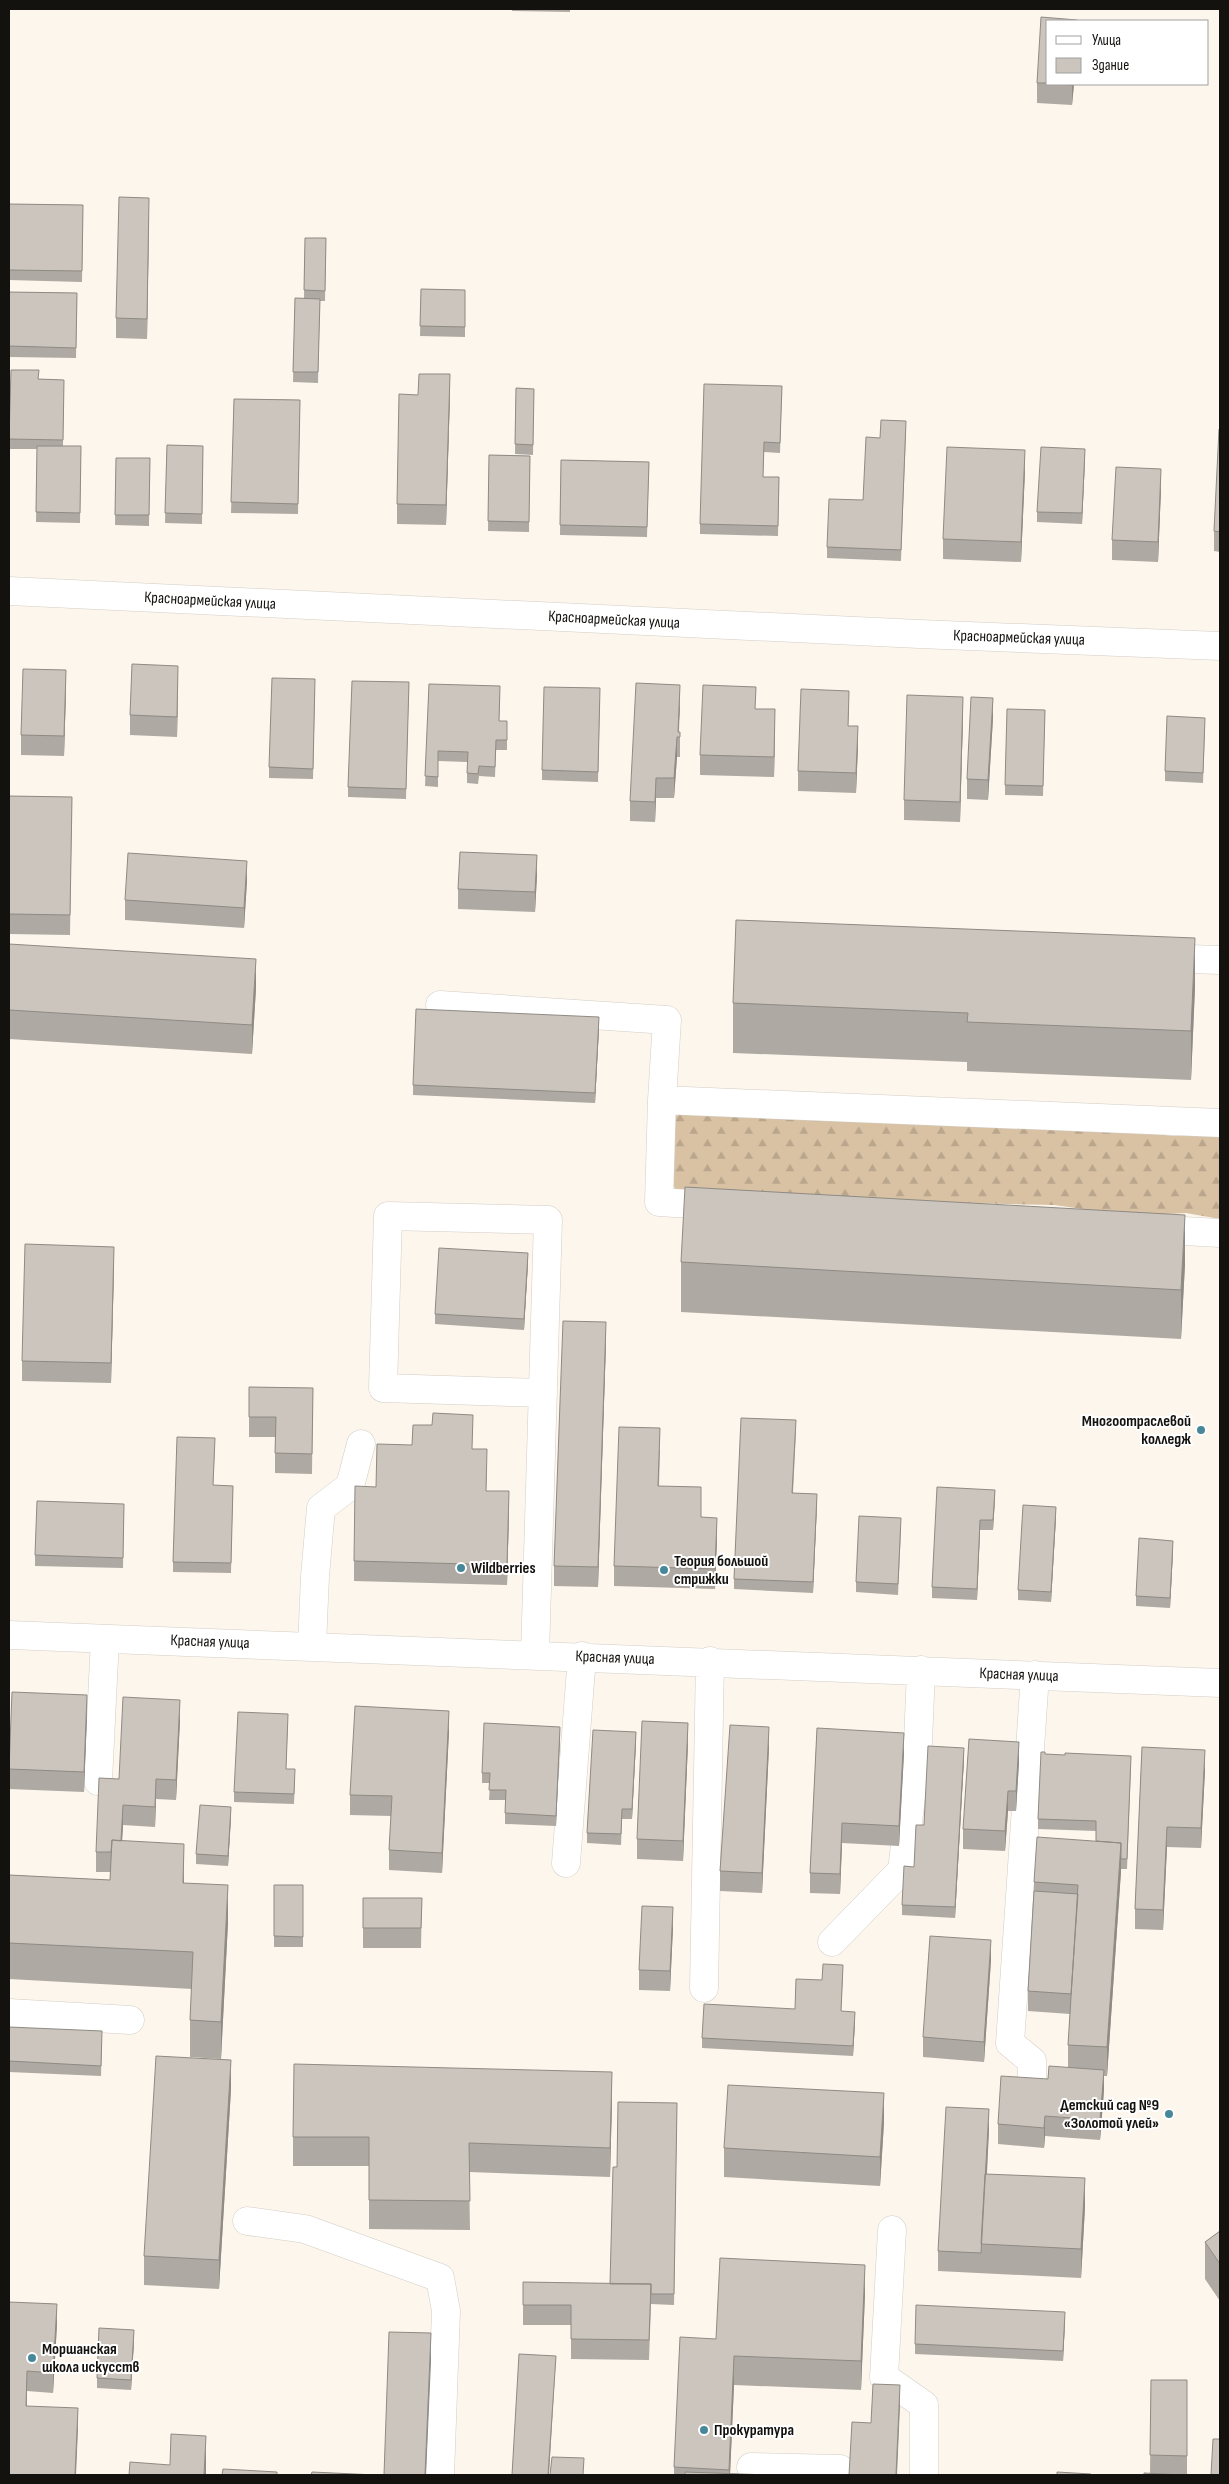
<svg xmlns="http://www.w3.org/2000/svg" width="1229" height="2484" font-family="'Sofia Sans Condensed',sans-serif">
  <defs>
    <pattern id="forest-firs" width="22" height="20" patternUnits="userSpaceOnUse" patternTransform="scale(1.25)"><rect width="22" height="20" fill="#d9c2a4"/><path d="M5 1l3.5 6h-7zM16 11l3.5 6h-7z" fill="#b9a68c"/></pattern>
  </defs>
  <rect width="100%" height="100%" fill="#fcf6ed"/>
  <!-- forest -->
  <path fill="url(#forest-firs)" d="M716,1108l353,17 105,11h46v83l-34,-6 -54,3 -78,-11 -218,-5 -154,5 -13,-30 4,-59z"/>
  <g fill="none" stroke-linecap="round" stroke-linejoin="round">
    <!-- minor casing -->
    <g stroke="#d3cdc5" stroke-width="29">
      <path id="minor" d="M9,591l910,43 301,12
        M1157,958l63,2
        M440,1005l227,15 -5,80 558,23
        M662,1100l-3,102 63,4
        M1147,1229l73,4
        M9,1635l1211,48
        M312,1646l3,-70 6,-68 29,-22 11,-42
        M535,1655l13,-435 -160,-4 -5,172 160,5
        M98,1781l7,-142
        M566,1863l16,-207
        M832,1942l70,-72 16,-128 3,-72
        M704,1988l6,-327
        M9,2013l121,7
        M1032,2080v-19l-22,-18 25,-368
        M247,2221l58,8 135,49 6,33 -6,164
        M892,2230l-8,147 40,28v70
        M751,2467l89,2v6"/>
    </g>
    <!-- minor -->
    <use href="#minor" stroke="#fff" stroke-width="28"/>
  </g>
  <!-- wall -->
  <path fill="#afa9a3" d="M512,9h58v3l-58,-1z
    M1048,21v63h26l-2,21 -35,-2v-20z
    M9,204l74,1 -1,77 -73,-2z
    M149,218l-2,121 -31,-1v-20z
    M305,238h21l-1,63h-5l-2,82 -25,-1 2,-84h9z
    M421,289l44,1v47l-45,-1z
    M9,292l68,1 -1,65 -67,-1z
    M11,370l28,9 25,1 -1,66h18l-1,77 -44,-1 1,-73h-28z
    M782,386l-2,67 -16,-1 -1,25h16l-1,59 -78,-2v-10z
    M516,388l18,1 -1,66 -18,-1z
    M450,394l-4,131 -49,-1v-20l21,-109z
    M234,399l66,1 -2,114 -67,-1z
    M1220,429v123l-6,-1v-20z
    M906,431l-5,130 -74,-3v-11l36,-47 17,-62z
    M167,445l36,1 -1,78 -37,-1z
    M489,455l41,1 -1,76 -41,-1z
    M116,458h34l-1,68 -34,-1z
    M1085,459l-3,65 -45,-2v-10z
    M561,460l88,2 -2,75 -87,-2z
    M1025,470l-4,92 -78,-3v-20z
    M1161,489l-3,73 -46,-2v-20z
    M409,682l-3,117 -58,-2v-10z
    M429,684l71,12 -1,25h8v29h-11l-1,27 -16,-1 -1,8 -11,-1v-21l-29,-1v26l-13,-1z
    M178,686l-1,51 -47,-2v-20z
    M66,690l-2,66 -43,-1v-20z
    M315,690l-2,89 -44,-1v-11z
    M600,699l-2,83 -56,-2v-10z
    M680,705l-1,27h1v25h-3l-3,41h-18l-1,24 -25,-1v-20z
    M756,709l19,20 -1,48 -74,-2v-20z
    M1045,710l-2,86 -38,-1v-10z
    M849,711l-1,15 10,20 -2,47 -58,-2v-20z
    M963,717l-3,105 -56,-2v-20z
    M993,718l-5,82 -21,-1v-20z
    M1205,728l-2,55 -38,-2v-10z
    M9,796l63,1 -2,138 -61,-1z
    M537,875l-2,37 -77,-3v-20z
    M247,881l-3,47 -119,-8v-20z
    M9,944l247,44 -4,66 -243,-15z
    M1195,987l-4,93 -224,-9v-9l-234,-9v-50z
    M599,1028l-4,75 -182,-8v-10z
    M681,1262l504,2 -4,75 -500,-27z
    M528,1263l-4,67 -89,-6v-10z
    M114,1267l-3,116 -89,-2v-20z
    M606,1342l-8,245 -44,-1v-20z
    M249,1387l64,1 -1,86 -37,-1v-36h-26z
    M796,1431l-3,62 24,11 -4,89 -79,-4v-10z
    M215,1448l-2,37 20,1 -2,87 -58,-1v-10z
    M660,1448l-1,38 58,52 -2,51 -101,-3v-20z
    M473,1449l14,20 -1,22 23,20 -2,74 -153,-4v-20z
    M995,1490l-2,40h-13l-3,70 -45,-2v-11z
    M124,1504l-1,64 -88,-2v-11z
    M1056,1517l-5,85 -33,-2v-10z
    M901,1529l-3,66 -42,-3v-10z
    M1173,1551l-3,57 -34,-2v-10z
    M87,1715l-3,77 -75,-3v-28z
    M180,1720l-4,80 -20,-1 -1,28 -32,-2 -1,16 62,42 44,39 -7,137 -31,-2v-37l2,-31 -183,-10v-104l101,5v-8h-14v-20l23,-73z
    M288,1724l-2,45 9,10 -1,25 -60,-2v-10z
    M817,1728l87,25 -5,93 -57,-3 -2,51 -30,-1v-20z
    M449,1731l-7,142 -53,-3v-20l2,-34 -41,-1v-20z
    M560,1737l-4,89 -51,-2v-24h-16l1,-17h-8v-10z
    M636,1742l-4,77h-10l-1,26 -34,-2v-10z
    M688,1743l-5,118 -46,-2v-20z
    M769,1747l-7,146 -42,-2v-20z
    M1142,1747l63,23 -4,78 -34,-1 -4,83 -28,-1v-20z
    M1045,1754l86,12 -4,103h-6l-14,207h-3v14l-4,50 -55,-4 -1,12 -46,-4v-20l50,-45 20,-12v-22l2,-31 -42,-3v-20l6,-109 62,-41v-10l-58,-2v-10z
    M964,1759l-9,159 -53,-3v-10l12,-38 10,-42z
    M1019,1762l-3,49h-8l-3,40 -42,-2v-20z
    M231,1817l-3,49 -32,-2v-10z
    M274,1885h29v62h-29z
    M363,1898h59l-1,50h-58z
    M673,1927l-3,64 -31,-1v-20z
    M991,1960l-7,102 -61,-5v-20z
    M843,1975l-2,36 14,11 -2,34 -151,-8v-10l93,-29 27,-29z
    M9,2027l93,14 -1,35 -92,-4z
    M231,2089l-12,200 -75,-4v-29z
    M612,2101l-2,76 -141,-5 1,58 -101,-1v-63h-76v-29z
    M677,2103l-3,202 -23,-1 -2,56 -78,-1v-34h-48v-43l87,2 7,-117z
    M884,2122l-4,64 -156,-9v-29z
    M989,2129l-2,45 98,33 -4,71 -143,-7v-20z
    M1220,2231v70l-15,-22v-37z
    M865,2294l-4,96 -127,-5 -4,89 39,1h-95v-8l42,-128z
    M9,2302l48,22 -4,69 -26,-2v15l51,22 -69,47z
    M1065,2322l-2,39 -148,-7v-10z
    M134,2341l-3,49 -34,-2v-10z
    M1151,2380h36v95h-43l6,-1z"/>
  <!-- shaded-wall -->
  <path fill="#8e8a84" d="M1072,84h2l-2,21z
    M149,198v20l-2,121v-20z
    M450,374v20l-4,131v-20z
    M1085,449v10l-3,65v-11z
    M1025,450v20l-4,92v-20z
    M1161,469v20l-3,73v-20z
    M178,666v20l-1,51v-20z
    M66,670v20l-2,66v-20z
    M680,685v20l-2,32z
    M963,697v20l-3,105v-20z
    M993,698v20l-5,82v-20z
    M775,709v20l-1,48v-20z
    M858,726v20l-2,47v-20z
    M677,737v20l-3,41v-20z
    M656,778v20l-1,24v-20z
    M537,855v20l-2,37v-20z
    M247,861v20l-3,47v-20z
    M1195,938v49l-4,93v-49z
    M256,959v29l-4,66v-29z
    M599,1017v11l-4,75v-10z
    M1185,1215v49l-4,75v-49z
    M114,1247v20l-3,116v-20z
    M528,1253v10l-4,67v-11z
    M606,1322v20l-8,245v-20z
    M995,1490v10l-2,30v-10z
    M509,1491v20l-2,74v-20z
    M817,1494v10l-4,89v-11z
    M1056,1507v10l-5,85v-10z
    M717,1518v20l-2,51v-20z
    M980,1520v10l-3,70v-11z
    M1173,1541v10l-3,57v-10z
    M87,1695v20l-3,77v-20z
    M180,1700v20l-4,80v-20z
    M449,1711v20l-7,142v-20z
    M688,1723v20l-5,118v-20z
    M560,1727v10l-4,89v-10z
    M769,1727v20l-7,146v-20z
    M636,1732v10l-4,77v-10z
    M904,1733v20l-5,93v-20z
    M1019,1742v20l-3,49v-20z
    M964,1748v11l-9,159v-11z
    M1205,1750v20l-4,78v-20z
    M156,1779v20l-1,28v-20z
    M1008,1791v20l-3,40v-20z
    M123,1805v20l-3,48v-20z
    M231,1807v10l-3,49v-10z
    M842,1823v20l-2,51v-20z
    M1167,1827v20l-4,83v-20z
    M1121,1843v29l-14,204v-29z
    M184,1844v37l-1,39v-37z
    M228,1885v37l-7,137v-37z
    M673,1907v20l-3,64v-20z
    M991,1940v20l-7,102v-20z
    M855,2012v10l-2,34v-10z
    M231,2060v29l-12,200v-29z
    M1104,2070v20l-4,50v-20z
    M612,2072v29l-2,76v-29z
    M884,2093v29l-4,64v-29z
    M989,2109v20l-6,115h-1z
    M1045,2116v20l-1,12v-20z
    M1085,2178v29l-4,71v-29z
    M865,2265v29l-4,96v-29z
    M57,2304v20l-4,69v-20z
    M1065,2312v10l-2,39v-10z
    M134,2330v11l-3,49v-10z
    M431,2333v29l-5,113h-1z
    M556,2356l-7,119h-1z
    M734,2356v29l-4,90h-1z
    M27,2371v20l-1,35v-20z
    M900,2385v20l-3,70h-1z
    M78,2408v20l-2,47h-1z
    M206,2436v39h-2z"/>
  <!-- building -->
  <path fill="#cbc5bd" stroke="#8e8a84" d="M1041,17l36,3 -1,1h-28v62h-11z
    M1054,84h18v1z
    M119,197l30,1 -2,121 -31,-1z
    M9,204l74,1 -1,66 -73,-1z
    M305,238h21l-1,53 -21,-1z
    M421,289l44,1v37l-45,-1z
    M9,292l68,1 -1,55 -67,-2z
    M295,298l25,1 -2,73h-25z
    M11,370h28l-1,9 26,1 -1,60 -54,-1z
    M419,374h31l-4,131 -49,-1 2,-110 19,1z
    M704,384l78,2 -2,57 -16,-1 -1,35h16l-1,49 -78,-2z
    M516,388l18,1 -1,56 -18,-1z
    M234,399l66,1 -2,104 -67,-2z
    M881,420l25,1 -5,129 -74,-3 2,-48 34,1 3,-63 14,1z
    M1219,429h1v103l-6,-1z
    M167,445l36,1 -1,68 -37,-1z
    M37,446h44l-1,67 -44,-1z
    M947,447l78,3 -4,92 -78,-3z
    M1041,447l44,2 -3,64 -45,-1z
    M489,455l41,1 -1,66 -41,-1z
    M116,458h34l-1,57h-34z
    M561,460l88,2 -2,65 -87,-2z
    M1116,467l45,2 -3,73 -46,-2z
    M132,664l46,2 -1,51 -47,-2z
    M23,669l43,1 -2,66 -43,-1z
    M272,678l43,1 -2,90 -44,-2z
    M352,681l57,1 -3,107 -58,-2z
    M636,683l44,2 -2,47h2v5h-3l-3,41h-18l-1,24 -25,-1z
    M429,684l71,2 -1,35h8v19h-11l-1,27 -16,-1 -1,8 -11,-1 1,-21 -30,-1v26l-13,-1z
    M703,685l53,2 -1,22h20l-1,48 -74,-2z
    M544,687l56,1 -2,84 -56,-2z
    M801,689l48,2 -1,35h10l-2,47 -58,-2z
    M907,695l56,2 -3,105 -56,-2z
    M971,697l22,1 -5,82 -21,-1z
    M1007,709l38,1 -2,76 -38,-1z
    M1167,716l38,2 -2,55 -38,-2z
    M9,796l63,1 -2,118 -61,-1z
    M460,852l77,3 -2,37 -77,-3z
    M128,853l119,8 -3,47 -119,-8z
    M736,920l459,18 -4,93 -224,-9 1,-9 -235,-10z
    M9,944l247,15 -4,66 -243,-15z
    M416,1009l183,8 -4,76 -182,-8z
    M685,1187l500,28 -4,75 -500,-28z
    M25,1244l89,3 -3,116 -89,-2z
    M439,1248l89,5 -4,66 -89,-5z
    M563,1321l43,1 -8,245 -44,-1z
    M249,1387l64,1 -1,66 -37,-1 1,-36h-27z
    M433,1413l40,2 -1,34h15l-1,42h23l-2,74 -153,-4 1,-75 21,1 1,-43 35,1 1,-20h19z
    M741,1418l55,2 -4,73 25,1 -4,88 -79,-3z
    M619,1427l41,1 -2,58 43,1v30l16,1 -2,51 -101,-3z
    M177,1437l38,1 -2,47 20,1 -2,77 -58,-1z
    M937,1487l58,3 -2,30h-13l-3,69 -45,-2z
    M37,1501l87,3 -1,54 -88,-3z
    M1023,1505l33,2 -5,85 -33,-2z
    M859,1516l42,2 -3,66 -42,-2z
    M1139,1538l34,3 -3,57 -34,-2z
    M12,1692l75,3 -3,77 -75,-3z
    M123,1697l57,3 -4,80 -20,-1 -1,28 -32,-2 -2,36 -9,-1 -1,12h-15l3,-74 20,1z
    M355,1706l94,5 -7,142 -53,-3 3,-54 -42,-1z
    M238,1712l50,2 -2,55h9l-1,25 -60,-2z
    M642,1721l46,2 -5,118 -46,-2z
    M484,1723l76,4 -4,89 -51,-3 1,-23h-17l1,-17h-8z
    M730,1725l39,2 -7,146 -42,-2z
    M817,1728l87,5 -5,93 -57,-3 -2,51 -30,-1z
    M593,1730l43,2 -4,77h-10l-1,25 -34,-1z
    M969,1739l50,3 -3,49h-8l-3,40 -42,-2z
    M928,1746l36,2 -9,159 -53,-2 2,-39 10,1 2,-42h8z
    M1142,1747l63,3 -4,78 -34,-1 -4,83 -28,-1z
    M1041,1752h4v2l20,1v-2l66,3 -4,103h-6v-16l-25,-2v-20l-58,-2z
    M200,1805l31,2 -3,49 -32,-2z
    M1037,1837l84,6 -14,204 -39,-2 10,-160 -44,-3z
    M112,1840l72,4 -1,39 45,2 -7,137 -31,-2 3,-68 -184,-9v-68l101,5z
    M274,1885h29v52l-29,-1z
    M1034,1891l44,3 -7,100 -43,-3z
    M363,1898h59l-1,30h-58z
    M642,1906l31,1 -3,64 -31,-1z
    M930,1936l61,4 -7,102 -61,-5z
    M823,1964l20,1 -2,46 14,1 -2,34 -151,-8 2,-34 91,5 1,-30 26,1z
    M9,2027l93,4 -1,35 -92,-5z
    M156,2056l75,4 -12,200 -75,-4z
    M294,2064l318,8 -2,76 -141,-5 1,58 -101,-1v-63h-76z
    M1049,2066l55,4 -4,50 -55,-4 -1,12 -46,-4 3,-48 47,3z
    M728,2085l156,8 -4,64 -156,-9z
    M618,2102l59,1 -3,191h-23v-10h-41l3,-117h4z
    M946,2107l43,2 -8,144 -43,-2z
    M985,2174l100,4 -4,71 -100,-5z
    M1220,2231v33l-15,-22z
    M720,2258l145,7 -4,96 -127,-5 -5,114 -55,-3 6,-130 36,2z
    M523,2282l128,2 -2,56 -78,-1v-34h-48z
    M9,2302l48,2 -4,69 -26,-2 -1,35 52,2 -3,67h-66z
    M916,2305l149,7 -2,39 -148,-7z
    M99,2328l35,2 -3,50 -34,-2z
    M389,2332l42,1 -6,142h-41z
    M519,2354l37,2 -8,119h-36z
    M1151,2380h36v76l-37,-1z
    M873,2384l27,1 -4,90h-47l3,-53 19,1z
    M171,2434l35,2 -2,39h-75l1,-13 40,3z
    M1213,2439h7v36h-9z
    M552,2457l32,1 -1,17h-33z
    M223,2469l54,3v3h-55z
    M312,2472l64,3h-65z
    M685,2472l84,3h-84z
    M1057,2472l34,2v1h-34z
    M1144,2473l38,2h-38z"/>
  <!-- markers -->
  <g fill="#468899" stroke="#fff" stroke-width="2">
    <circle cx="1201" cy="1430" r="5"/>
    <circle cx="461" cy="1568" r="5"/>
    <circle cx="664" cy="1570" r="5"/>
    <circle cx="1169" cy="2114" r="5"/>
    <circle cx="32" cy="2358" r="5"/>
    <circle cx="704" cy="2430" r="5"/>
  </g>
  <g text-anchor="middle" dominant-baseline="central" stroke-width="4" stroke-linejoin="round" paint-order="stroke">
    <!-- street labels -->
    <g font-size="16" fill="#14120f" stroke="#fff">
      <text transform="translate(210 601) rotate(3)">Красноармейская улица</text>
      <text transform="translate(614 620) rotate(3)">Красноармейская улица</text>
      <text transform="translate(1019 638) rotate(2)">Красноармейская улица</text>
      <text transform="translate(210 1642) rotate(2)">Красная улица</text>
      <text transform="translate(615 1658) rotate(2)">Красная улица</text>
      <text transform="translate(1019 1675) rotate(2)">Красная улица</text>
    </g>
    <!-- poi labels -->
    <g font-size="16" font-weight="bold" fill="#14120f" stroke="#fff" text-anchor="start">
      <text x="1191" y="1421" text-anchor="end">Многоотраслевой<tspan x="1191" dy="18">колледж</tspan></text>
      <text x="674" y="1561">Теория большой<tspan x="674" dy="18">стрижки</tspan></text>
      <text x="471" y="1568">Wildberries</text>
      <text x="1159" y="2105" text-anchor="end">Детский сад №9<tspan x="1159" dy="18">«Золотой улей»</tspan></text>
      <text x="42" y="2349">Моршанская<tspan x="42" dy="18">школа искусств</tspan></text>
      <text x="714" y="2430">Прокуратура</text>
    </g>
  </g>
  <!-- border -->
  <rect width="1229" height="2484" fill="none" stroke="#14120f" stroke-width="20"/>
  <!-- legend -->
  <rect x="1046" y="20" width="162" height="65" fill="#ffffff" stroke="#a1a09f"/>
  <rect x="1056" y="36" width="25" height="8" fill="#ffffff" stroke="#a1a09f"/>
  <text x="1092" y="45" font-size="15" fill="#14120f">Улица</text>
  <rect x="1056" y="58" width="25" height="15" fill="#cbc5bd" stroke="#a1a09f"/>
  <text x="1092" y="70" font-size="15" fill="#14120f">Здание</text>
</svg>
